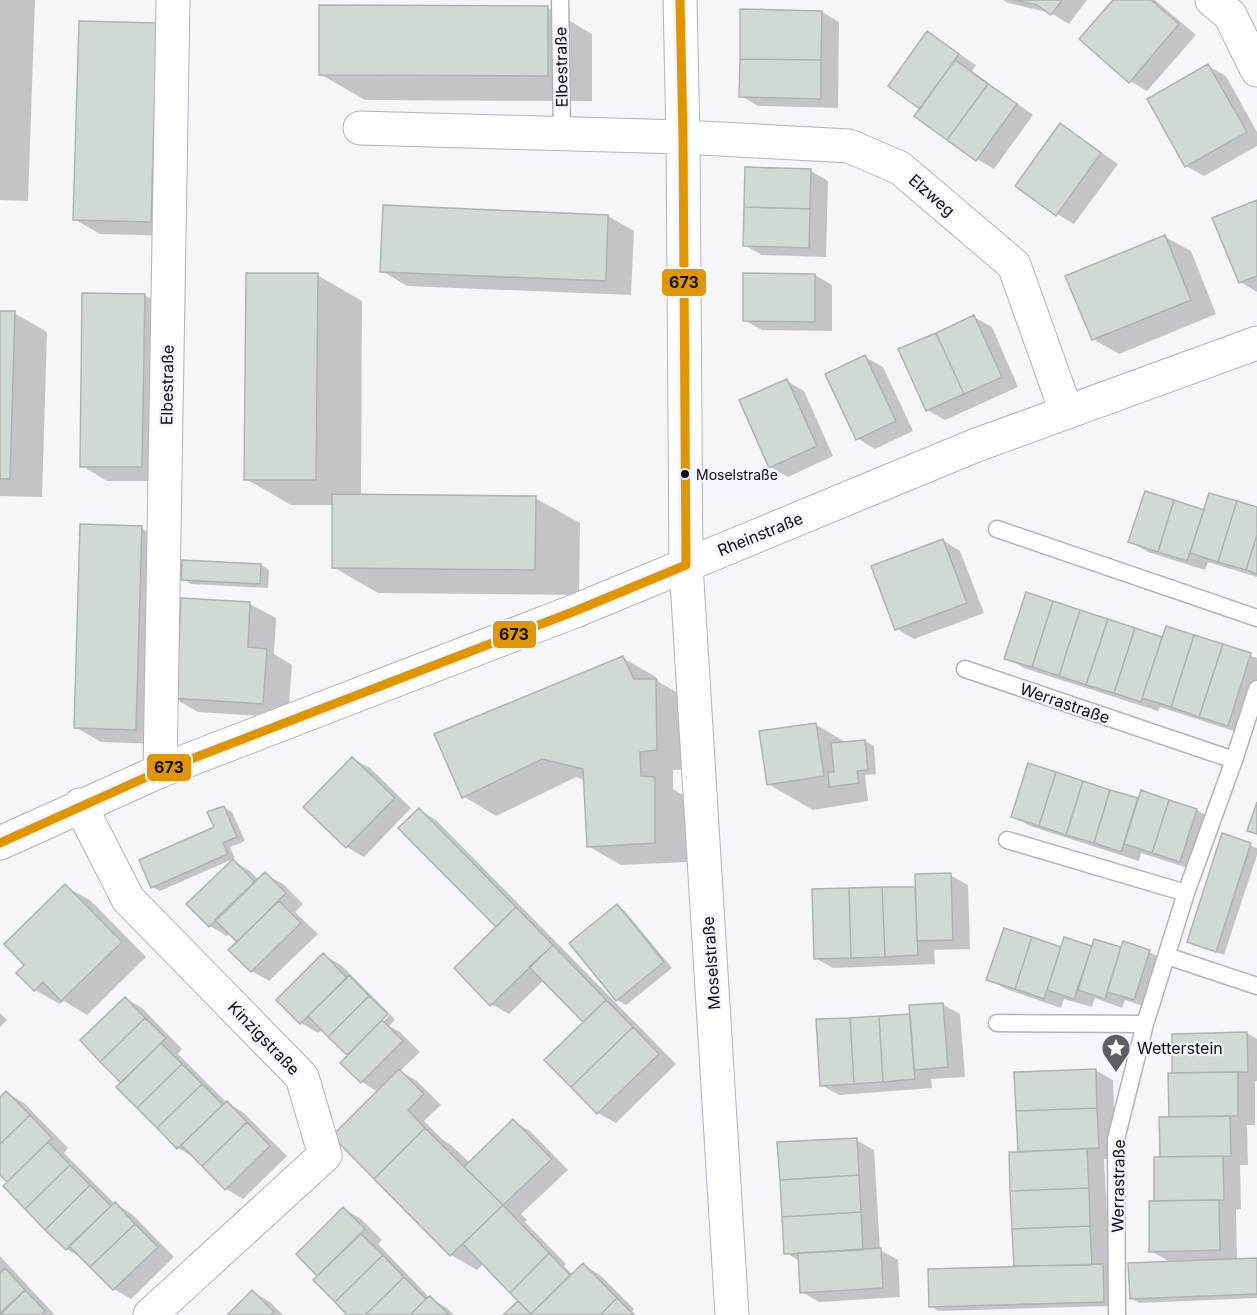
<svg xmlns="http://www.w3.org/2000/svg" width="1257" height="1315" font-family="Inter,sans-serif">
  <rect width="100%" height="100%" fill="#f6f6fa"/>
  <!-- shadow -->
  <path fill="#0003" d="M0,0h35l-7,201 -28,-1z
    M1003,0h84l-18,24 -18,-11 -43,-10z
    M1115,0h40l41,35 -49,56 -17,-10z
    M548,8l44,26v67l-227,-1 -45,-26z
    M822,12l17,10 -1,86 -80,-2 -17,-10z
    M157,25l20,211 -77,-2 -26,-15z
    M928,33l48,32 -4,6 61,44 -39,54 -17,-10 -55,-50z
    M1208,66l18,10 31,56v14l-53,30 -18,-10z
    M1061,125l57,39 -44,60 -17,-10z
    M811,171l17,10 -2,76 -64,-2 -18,-10z
    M1257,202v90l-17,-10z
    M608,216l26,15 -3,64 -224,-9 -25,-15z
    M1165,237l26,14 25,63 -97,40 -26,-15z
    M317,275l45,26 -1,195 174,2 45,25 -1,72 -201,-2 -45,-26 1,-62h-43l-45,-26z
    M815,275l17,10v46l-70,-1 -18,-10z
    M144,295l26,15 -2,171h-61l-25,-15z
    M0,312l14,1 33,19 -5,165 -42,-1z
    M974,317l18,10 26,60 -73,33 -18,-10z
    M865,357l18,10 30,64 -38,18 -18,-11z
    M787,381l17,10 29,65 -45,21 -17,-10z
    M1257,509v68l-49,-15 -3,8 -57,-18 -18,-10 75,-30z
    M141,528l26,15 -6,201 -60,-2 -26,-15z
    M942,540l18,11 24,62 -70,26 -17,-10z
    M261,565l8,5 -1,18 -77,-4 -8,-5z
    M1027,594l136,44 4,-11 90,31v41l-11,36 -86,-28 -2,4 -134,-43 -18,-10z
    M183,600l67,4 26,14 -2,36 18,11 -4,53 -90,-6 -26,-15 3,-53 5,1z
    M623,658l33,19 3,5 29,17 2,70 -17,1v19l15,9v64l-67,3 -33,-19 -3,-66 -9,-3 -80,39 -33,-20z
    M815,724l32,19 18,-2 9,5 2,28 -11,1 3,26 -55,9 -45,-26z
    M352,758l18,10 41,40 -47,49 -17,-10z
    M1029,765l110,35 58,10 17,10 -17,51 -56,-18 -2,8 -109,-35 -17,-10z
    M223,807l9,5 13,29 -15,6 5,11 -75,33 -8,-4 64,-59z
    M419,810l17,10 240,244 -60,59 -18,-10 -52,-53 39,-38 -41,-42 -35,34 -18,-10 7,-77z
    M1223,835l34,13v7l-33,100 -35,-13z
    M233,861l17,10 9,9 6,-6 18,10 20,20 -8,8 23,22 -49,47 -17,-10 -13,-29 -9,-9 -3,3 -17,-10z
    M950,875l18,10 2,64 -36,1 1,14 -102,4 -18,-10 -2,-68 104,-2z
    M65,886l26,15 55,56 -59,58 -23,-14 -4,3 -25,-14 -9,-25z
    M617,906l8,5 47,57 -46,37 -9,-5 -46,-57z
    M1095,941l27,8 2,-6 26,9 17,10 -15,47 -27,-9 -3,8 -27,-10 -3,9 -28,-8 -3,9 -55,-19 -18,-10 74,-30 31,-1z
    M324,955l17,10 47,47 -9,10h4l7,-8 5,6 -6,6 11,6 20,20 -20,19 17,10 24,24 -17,16 19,19 8,5 19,18 43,-42 17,10 38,39 -47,44 6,6 -2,2 41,42 -2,2 9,9 10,-10 17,10 34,34 -2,2 4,4h-131l15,-14 -36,-38 -7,7 -26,-15 -73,-163 -16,-10 -13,-27 -26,-26 -5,4 -17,-10z
    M125,998l17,10 40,41 -4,5 49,49 17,10 43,43 -44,43 -17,-10 -29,-30 -19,-11 -59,-61 4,-4z
    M942,1004l18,10 5,63 -34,2 1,9 -93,7 -18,-10 90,-69z
    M0,1013l7,7 -7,7z
    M1247,1033l10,6v42h-2v44h-8l1,40h-8l1,44 -5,1 1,50h20v38l-118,5 -8,-5 41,-35 -21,-12 10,-92 9,-41z
    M1095,1070l18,10 3,78 -12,1 8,147 -174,5 -8,-5 89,-38 -4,-2 4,-113z
    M7,1093l17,10 44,45 -4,5 50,50 18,11 42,43 -43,42 -17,-10 -30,-30 -18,-10 -66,-76v-74z
    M856,1140l18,10 6,100 18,10 2,37 -81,5 -17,-10 -2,-31 -14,-8z
    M344,1209l17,10 21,21 -4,4 52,54 17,10 7,7h-104l-31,-39 -21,-22z
    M0,1256l55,59h-55z
    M253,1292l17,10 13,13h-54z"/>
  <!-- building -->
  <path fill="#d0d9d3" stroke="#aeb3b1" stroke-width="1.5" d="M1015,0h47l-11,15 -14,-10z
    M1113,0h38l28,24 -50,59 -50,-44z
    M319,5l229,1v70l-229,-1z
    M740,9l82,2 -1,49 -81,-1z
    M79,21l78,2 -6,199 -78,-2z
    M927,31l32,23 -39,55 -32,-23z
    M740,59l81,1v39l-82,-2z
    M955,60l33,24 -41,56 -33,-24z
    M1208,64l39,68 -62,35 -38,-68z
    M988,84l29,20 -41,57 -29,-21z
    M1060,123l41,30 -45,63 -41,-30z
    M745,167l66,2 -1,40 -66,-2z
    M1257,200v76l-18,7 -27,-65z
    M383,205l225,10 -2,66 -226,-9z
    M744,207l66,2 -1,39 -66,-2z
    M1165,235l26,65 -99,40 -27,-64z
    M246,273h72l-2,207h-72z
    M743,273l72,1v48l-72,-1z
    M82,293l63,1 -3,173h-62z
    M0,311h15l-5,168h-10z
    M974,315l28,62 -38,17 -28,-61z
    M936,333l28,61 -38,17 -28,-62z
    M865,355l31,66 -40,19 -31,-66z
    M787,379l30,67 -48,22 -30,-68z
    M1145,491l29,9 -16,52 -30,-10z
    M1209,493l28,8 -19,61 -28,-9z
    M332,494l204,2 -1,74 -203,-2z
    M1174,500l30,10 -17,51 -29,-9z
    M1237,501l20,6v28l-11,35 -28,-8z
    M80,524l62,2 -6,204 -62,-2z
    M1257,535v39l-11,-4z
    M943,539l24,64 -72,27 -24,-64z
    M182,560l79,4 -1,20 -79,-4z
    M1026,592l27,9 -21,66 -28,-8z
    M181,598l69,4 -2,45 19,2 -4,55 -92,-6 8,-55z
    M1053,601l27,9 -21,66 -27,-9z
    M1080,610l28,9 -22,66 -27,-9z
    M1108,619l27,9 -21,65 -28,-8z
    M1166,626l28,9 -23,72 -29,-9z
    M1135,628l27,9 -21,65 -27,-9z
    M1194,635l29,9 -24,73 -28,-10z
    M1223,644l28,9 -23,73 -29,-9z
    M623,656l11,23h22l1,71 -17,2 1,24 14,1v66l-68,4 -4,-78 -41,-10 -80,39 -28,-64z
    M816,723l8,53 -57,9 -8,-54z
    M865,740l3,30 -11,1 2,12 -30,4 -1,-15h6l-3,-29z
    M352,757l43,41 -49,50 -43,-41z
    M1028,763l28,9 -17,54 -28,-9z
    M1056,772l27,9 -17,54 -27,-9z
    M1083,781l27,9 -16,53 -28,-8z
    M1110,790l28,8 -17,54 -27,-9z
    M1141,790l28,10 -17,53 -28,-9z
    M1169,800l28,9 -17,53 -28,-9z
    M1257,802v32l-10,-3z
    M224,806l13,31 -14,6 5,11 -77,34 -12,-28 75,-33 -7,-15z
    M419,808l97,99 -20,20 -98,-99z
    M1222,833l29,10 -35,109 -29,-10z
    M233,859l22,23 -46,45 -23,-23z
    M265,872l21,21 -49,49 -22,-22z
    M951,873l2,67 -36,1 -2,-67z
    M65,884l57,58 -61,59 -18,-19 -9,9 -18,-18 8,-8 -20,-21z
    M882,887l3,70 -34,1 -2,-70z
    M882,887h33l3,68 -33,2z
    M849,888l2,70 -37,1 -2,-70z
    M279,901l22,22 -50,49 -23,-22z
    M617,904l47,58 -48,39 -47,-58z
    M516,907l37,38 -63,61 -36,-38z
    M1004,928l28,9 -17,52 -29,-9z
    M1032,937l29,10 -17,52 -29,-10z
    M1064,937l28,9 -18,53 -27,-9z
    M1094,939l27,8 -16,52 -27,-9z
    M1123,941l27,9 -16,50 -27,-8z
    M553,945l53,55 -23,22 -54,-55z
    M323,953l24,25 -47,46 -24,-24z
    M349,975l20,21 -41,41 -20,-21z
    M369,996l19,18 -41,41 -19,-18z
    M125,997l20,21 -45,44 -20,-22z
    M606,1000l27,27 -62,60 -27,-27z
    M943,1003l5,64 -34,3 -5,-65z
    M910,1014l5,65 -32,3 -4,-66z
    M879,1016l4,66 -29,2 -4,-66z
    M145,1018l21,20 -45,45 -21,-21z
    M850,1018l4,66 -34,2 -4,-67z
    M382,1020l21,21 -42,42 -21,-20z
    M633,1027l26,27 -62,60 -26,-27z
    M1247,1032l1,40 -76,1v-39z
    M161,1043l21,21 -45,44 -21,-21z
    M182,1064l20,20 -45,44 -20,-20z
    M399,1069l25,25 -16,16 17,18 -51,51 -42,-43z
    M1096,1069l1,39 -81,3 -2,-39z
    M1238,1072v44l-69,1 -1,-44z
    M202,1084l21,21 -46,44 -20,-21z
    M6,1091l24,24 -30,29v-47z
    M227,1101l20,21 -45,44 -21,-21z
    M1097,1108l2,40 -81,4 -2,-41z
    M30,1115l22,23 -45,44 -7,-7v-31z
    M1230,1116l1,40 -71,1 -1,-40z
    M513,1119l39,40 -49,46 -39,-38z
    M247,1122l23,24 -45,44 -23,-24z
    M425,1128l78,77 -53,51 -76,-77z
    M857,1138l2,37 -79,5 -3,-38z
    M48,1142l22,23 -45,44 -22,-23z
    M1087,1149l2,39 -79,3 -1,-39z
    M1223,1156l1,44 -70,1v-44z
    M70,1165l20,20 -45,45 -20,-21z
    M859,1175l2,37 -79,5 -2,-37z
    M90,1185l21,21 -45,44 -21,-20z
    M1089,1188l1,38 -78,3 -2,-38z
    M1219,1200l1,50 -71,2v-51z
    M115,1202l20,22 -45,43 -21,-21z
    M503,1205l46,48 -39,40 -47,-49z
    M343,1207l22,22 -48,47 -21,-22z
    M861,1212l2,38 -79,4 -2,-37z
    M135,1224l23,23 -45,43 -23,-23z
    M1090,1226l2,39 -78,1 -2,-37z
    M361,1234l22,21 -48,47 -22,-22z
    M881,1248l2,40 -83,5 -2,-40z
    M549,1253l21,22 -39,39 -21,-21z
    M383,1255l21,22 -39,38h-18l-12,-13z
    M1257,1258v36l-127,5 -2,-36z
    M583,1263l34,35 -17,17h-68l-1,-1z
    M1103,1264l1,38 -175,5 -1,-38z
    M5,1268l20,22 -25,23v-40z
    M404,1277l22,22 -16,16h-45z
    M25,1290l20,21 -4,4h-41z
    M252,1290l22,22 -4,3h-43z
    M430,1296l19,19h-39l16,-16z
    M617,1298l17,17h-34z
    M518,1301l13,13 -1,1h-27z"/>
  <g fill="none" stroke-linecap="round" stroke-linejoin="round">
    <!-- service casing -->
    <g stroke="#b2b2ba" stroke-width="19">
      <path id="service" d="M560,0l2,134
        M997,529l260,89
        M965,669l269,91 23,-71
        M1007,840l179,53
        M1167,956l90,30
        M997,1023l148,1
        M1117,1315l-1,-176 29,-115 41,-131 48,-133"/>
    </g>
    <!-- minor casing -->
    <g stroke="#b2b2ba" stroke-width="35">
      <path id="minor" d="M680,0l3,137 3,428 46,750
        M1212,0l18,15 27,55
        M360,128l323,9 166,9 51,22 114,97 52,146
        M160,771l13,-771
        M80,805l48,94 174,178 23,78 -175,160
        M0,843l160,-72 415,-160 399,-165 283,-103"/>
    </g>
    <!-- service -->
    <use href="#service" stroke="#fefefe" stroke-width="16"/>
    <!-- minor -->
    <use href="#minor" stroke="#fefefe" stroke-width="33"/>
    <!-- bus-1 casing -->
    <g stroke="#f4f5fc" stroke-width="14">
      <path id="bus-1" d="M680,0l3,137 3,428
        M0,843l160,-72 415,-160 111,-46"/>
    </g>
    <!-- bus-1 -->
    <use href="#bus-1" stroke="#df9602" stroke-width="9"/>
  </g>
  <!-- icons -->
  <defs>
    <g id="sight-pin" transform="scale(1.5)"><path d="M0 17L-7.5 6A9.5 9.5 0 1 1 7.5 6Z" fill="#5c5d65" stroke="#f4f5fc"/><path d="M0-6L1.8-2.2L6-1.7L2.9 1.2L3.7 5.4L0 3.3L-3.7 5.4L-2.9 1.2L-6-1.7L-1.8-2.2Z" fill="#fff"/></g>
  </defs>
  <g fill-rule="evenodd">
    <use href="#sight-pin" x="1116" y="1048"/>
  </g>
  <!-- markers -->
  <circle fill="#090a15" stroke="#f4f5fc" stroke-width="2" cx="685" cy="474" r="5"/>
  <g text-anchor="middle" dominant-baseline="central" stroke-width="4.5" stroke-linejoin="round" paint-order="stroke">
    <!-- bus labels -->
    <g font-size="14" fill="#090a15" stroke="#f4f5fc" text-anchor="start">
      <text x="696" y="474">Moselstraße</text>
    </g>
    <!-- street labels -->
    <g font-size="16" fill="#090a15" stroke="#f4f5fc">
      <text transform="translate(561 67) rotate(-91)">Elbestraße</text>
      <text transform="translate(932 195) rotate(41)">Elzweg</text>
      <text transform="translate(167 385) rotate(-89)">Elbestraße</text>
      <text transform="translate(760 534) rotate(-22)">Rheinstraße</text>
      <text transform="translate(1065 703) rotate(19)">Werrastraße</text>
      <text transform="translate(711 963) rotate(-94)">Moselstraße</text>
      <text transform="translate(264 1038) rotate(46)">Kinzigstraße</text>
      <text transform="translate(1118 1186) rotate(-89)">Werrastraße</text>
    </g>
    <!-- poi labels -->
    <g font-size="16" fill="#090a15" stroke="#f4f5fc" text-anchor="start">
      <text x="1137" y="1048">Wetterstein</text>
    </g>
  </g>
  <g stroke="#f4f5fc" stroke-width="2">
    <rect x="661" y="268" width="46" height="29" rx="6" fill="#df9602"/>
    <rect x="492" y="620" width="45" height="29" rx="6" fill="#df9602"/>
    <rect x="146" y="753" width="46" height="29" rx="6" fill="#df9602"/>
  </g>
  <g font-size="16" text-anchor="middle" font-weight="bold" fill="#111">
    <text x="684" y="288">673</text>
    <text x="514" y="640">673</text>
    <text x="169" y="773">673</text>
  </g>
</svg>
